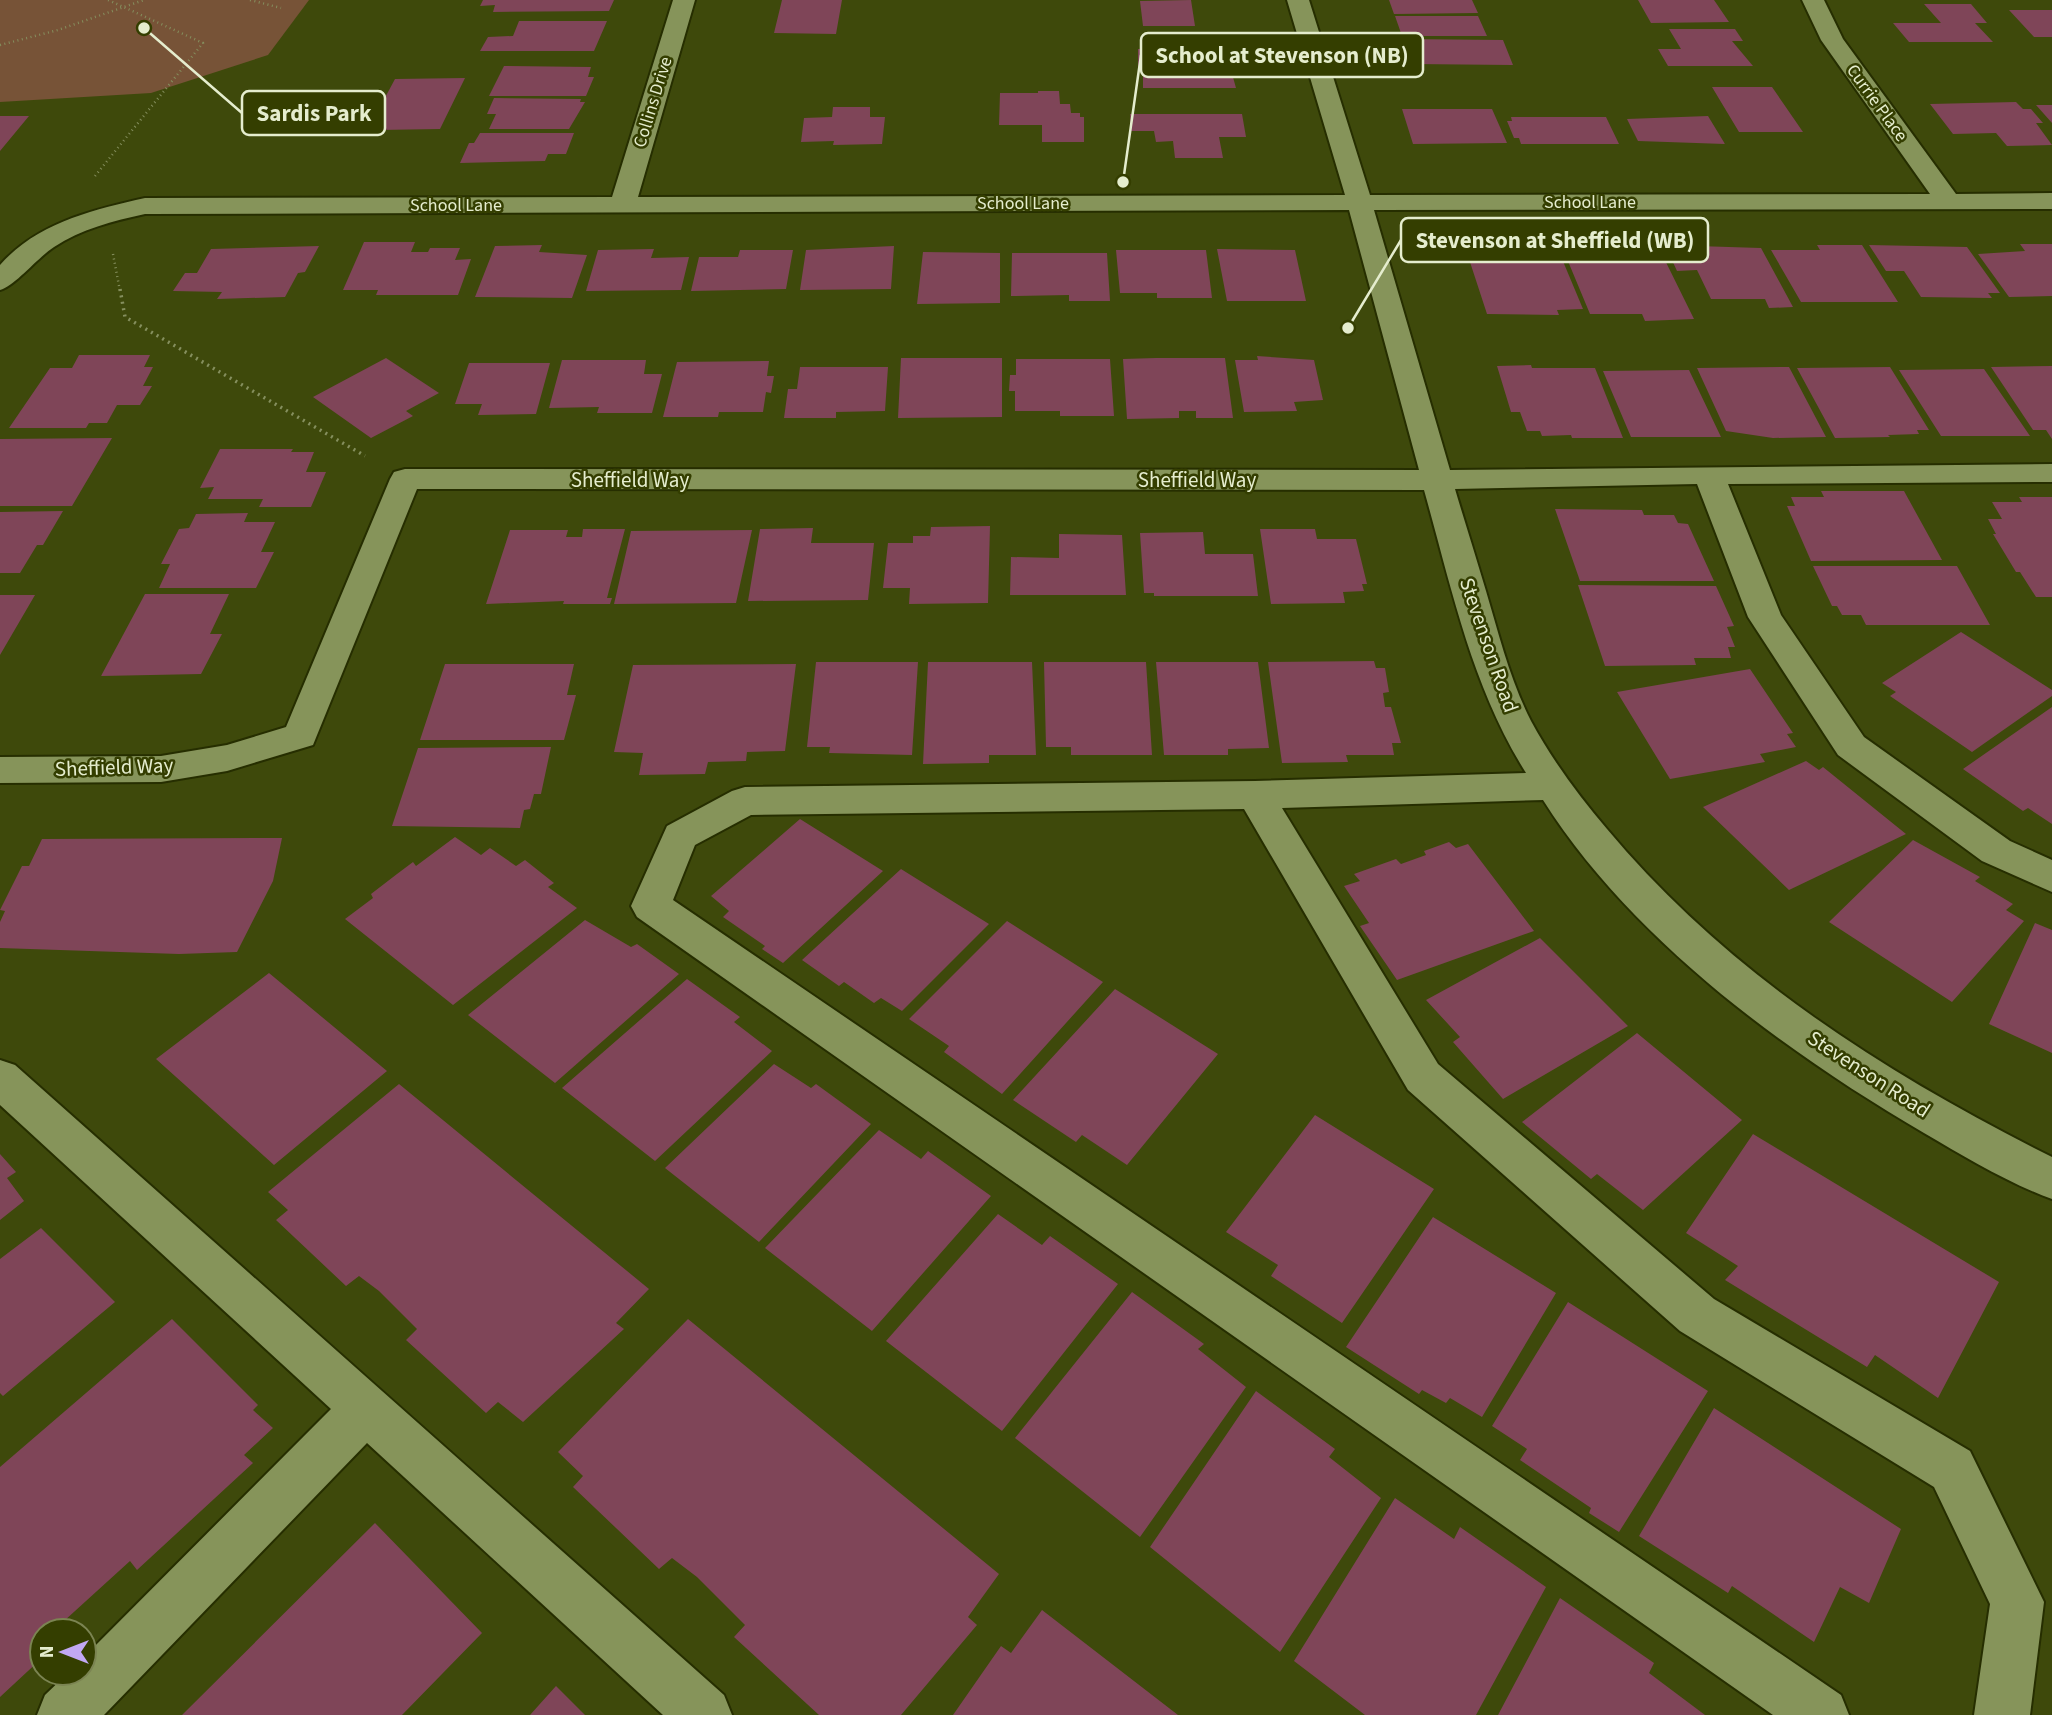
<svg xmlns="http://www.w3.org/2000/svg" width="2052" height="1715" font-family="'Source Sans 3',sans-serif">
  <rect width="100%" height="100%" fill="#3e490b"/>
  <!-- green -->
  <path fill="#775337" d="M0,0h309l-41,55 -117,38 -151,9z"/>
  <!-- building -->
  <path fill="#7f4558" d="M483,0h131l-5,11 -116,1 2,-7 -15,1z
    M842,0l-6,34 -62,-1 8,-33z
    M1191,0l4,26h-52l-3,-25z
    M1389,0h83l6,13 -84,1z
    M1638,0h76l15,22 -78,1z
    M1924,4h47l16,19h-12l18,19h-84l-16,-19h48z
    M2009,10h43v27h-18z
    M1395,16h83l9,20h-85z
    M519,21h88l-13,30h-114l8,-14 25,-1z
    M1669,29h66l8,12h-11l21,25h-85l-10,-17h23z
    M1404,39l99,1 10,25 -101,-1z
    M1138,49h88l4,17h-12l1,4h12l5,18h-93v-19h-5z
    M504,66l87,1 -3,10h6l-8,19h-97z
    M465,78l-25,51 -62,1 6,-10h-11l22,-41z
    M1712,87h60l31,45h-64z
    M1038,91h21l1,13h10l1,9h9v4h4v25h-42v-17h-43l1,-32h38z
    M494,98l87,1 -1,3h5l-16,27h-80l7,-15h-9z
    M2016,102l7,7h8l12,14h-7l16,22 -45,1 -11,-13 -43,1 -23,-30z
    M2036,105h16v18z
    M833,107h37v10h15l-3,27 -49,1 1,-4 -33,1 3,-24 28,-1z
    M1402,109h90l15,34 -94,1z
    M1130,114h112l4,23h-27l4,21h-48l-2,-17 -17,1 -2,-11h-23z
    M0,116h29l-29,35z
    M1708,116l17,28 -87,-3 -11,-22z
    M1511,117h95l13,27h-98l-2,-6h-5l-7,-17h5z
    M480,133h94l-8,21h-18l-3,7 -85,2 9,-20h5z
    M1605,240h50l39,79 -49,2 -3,-7h-52l-25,-60 47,2z
    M364,242h51l-4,10h17l2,-4h30l-5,12 16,-1 -13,36h-82l2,-5h-35z
    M2020,244h32v52l-43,1 -31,-43 47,-3z
    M542,245l-3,7 48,3 -15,43 -97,-1 20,-51z
    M1665,245l96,3 32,59 -24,1 -4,-9h-54l-14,-29 -20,1z
    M1817,245h45l36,57h-97l-30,-52h49z
    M1869,245l98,2 33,46h-12l4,5 -71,-1 -17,-26h-18z
    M319,246l-14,26 -7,1 -13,24 -68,2 5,-7 -49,-1 12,-18h12l14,-24z
    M894,246l-3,43 -91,1 6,-40z
    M1481,246l76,1 26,62 -26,1 2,5 -72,-1 -18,-55h16z
    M654,249l-3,9 38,-1 -8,33 -95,1 12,-41z
    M1217,249l78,1 11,51h-79z
    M740,250h53l-7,39 -95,2 8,-34h39z
    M1116,250h90l6,48h-55v-5h-37z
    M923,252l77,1v50l-83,1z
    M1012,253h95l3,48h-41v-6l-58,1z
    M79,355h71l-6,12h9l-10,19h9l-12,19h-23l-10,18h-18l-3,5h-77l41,-60h22z
    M1257,356l57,4 9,40 -29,2 3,9 -53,1 -9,-52h23z
    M386,358l53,35 -33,18 7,5 -42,22 -58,-41z
    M901,358h101v59l-104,1z
    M1156,358h69l8,60h-37v-7h-17v7l-52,1 -4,-60z
    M1016,359h94l4,57h-54v-5h-45v-20h-6l1,-16h6z
    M562,360h84l-2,14h18l-10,39h-55l2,-6 -50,1z
    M769,361l-2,15h7l-3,17 -5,-1 -3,20h-44l-1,5h-55l14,-55z
    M469,363h81l-14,51 -58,1 4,-11h-27z
    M1531,365l1,3h63l28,70h-51l-1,-3 -29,1 -2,-5h-13l-7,-19h-9l-14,-46z
    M2052,366v73l-6,-9h-13l-42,-63z
    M800,367h88l-3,44 -49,1v6h-52l4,-29h9z
    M1789,367l37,70 -53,1 -47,-7 -29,-63z
    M1890,367l39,63h-12l2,4 -31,1 2,2 -55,1 -38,-70z
    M1984,369l46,67h-89l-42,-66z
    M1689,370l32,67h-90l-28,-66z
    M112,438l-40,68h-72v-67z
    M220,449h73l-2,3h23l-8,20h20l-15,35h-52l4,-8h-55l6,-12 -14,1z
    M1821,491h83l38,69 -131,1 -24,-55h8l-4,-9h33z
    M2019,497h33v100h-16l-16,-25h-4l-23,-38h3l-8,-15h14l-10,-17h30z
    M1555,509l87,1 2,5h30l4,8 10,1 26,57h-134z
    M63,511l-20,34h-6l-17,28h-20v-61z
    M248,513l-4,9h31l-14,30h13l-18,36h-97l11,-24h-9l18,-35 10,-1 7,-14z
    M990,526l-2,77 -79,1 1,-16h-27l5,-45h25v-7h17l1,-9z
    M813,528l-2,15h63l-6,57 -120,1 12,-72z
    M583,529h42l-18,69h5l-2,6h-47l1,-3 -78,3 24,-74h58l-2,7h16z
    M1260,529h55l2,10h39l11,45h-5l2,7 -21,1 2,11 -74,1z
    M752,530l-16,73 -122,1 17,-73z
    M1203,532l2,22h48l5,42h-104v-3h-10l-4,-60z
    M1059,534l63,1 4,60h-116l1,-38 48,1z
    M1813,566h144l33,59h-124l-5,-10h-19l-5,-9h-5z
    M1578,585l138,1 18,40 -7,1 8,20h-7l3,11h-37l2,7 -91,1z
    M145,594h84l-19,40h12l-21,40 -100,2z
    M0,595h35l-35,60z
    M1961,632l91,58v6l-80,56 -82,-56 6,-4 -14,-9z
    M1374,661l2,7h9l4,24 -6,1 2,14h6l10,36h-9l2,12h-48l2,7 -66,1 -14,-101z
    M816,662h102l-6,93 -83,-2 1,-6h-23z
    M928,662h104l4,93h-47v8l-66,1z
    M1044,662h102l6,93h-81v-8h-25z
    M1156,662h102l11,86 -41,1v6h-64z
    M445,664h129l-7,31h9l-12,45h-144z
    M796,664l-11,87 -38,1 -1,9 -38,1 -3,12 -66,1 4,-22 -29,-1 19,-87z
    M1750,669l43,64 -6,1 9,13 -36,7 5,8 -95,17 -53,-87z
    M2052,707v117l-24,-16 -5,3 -60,-42z
    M551,747l-10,47h-7l-4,15 -6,1 -4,18 -128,-2 26,-78z
    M1806,761l13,9 4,-3 83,67 -117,56 -86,-83z
    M800,819l83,52 -100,92 -21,-14 3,-3 -42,-29 6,-6 -18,-15z
    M455,837l26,18 9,-7 26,18 9,-6 29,23 -6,4 29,21 -124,97 -108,-86 28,-21 -2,-4 26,-20 16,-12 3,4z
    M282,838l-9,43 -36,71 -58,2 -179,-6v-26l5,-11 -5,-1 22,-44h7l13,-27z
    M1913,840l67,37 -5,4 38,23 -7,6 18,11 -72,81 -123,-80z
    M1449,842l7,6 12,-4 66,87 -137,49 -37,-54 9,-3 -25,-37 16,-5 -6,-7 42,-15 5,5 25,-9 -2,-4z
    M901,869l88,55 -87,87 -21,-13 -7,5 -30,-21 -5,4 -37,-26z
    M585,920l46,27 6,-3 42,30 -124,109 -87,-68z
    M1007,921l96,61 -101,112 -58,-42 5,-6 -40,-27z
    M2035,923l17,7v123l-63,-29z
    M1540,938l88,88 -125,73 -50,-57 7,-5 -34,-37z
    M269,973l118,98 -113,94 -118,-106z
    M687,979l53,38 -6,5 38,29 -117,110 -93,-73z
    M1115,989l103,65 -91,111 -45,-30 -6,7 -63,-42z
    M1637,1033l105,87 -99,90 -46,-36 -6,5 -69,-57z
    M774,1064l37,24 5,-4 55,40 -112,118 -94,-74z
    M399,1084l250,205 -33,34 8,6 -101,93 -25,-20 -12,11 -80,-73 11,-11 -38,-38 -20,-15 -13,10 -70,-66 12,-10 -20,-18z
    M1315,1115l119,74 -92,134 -71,-47 7,-11 -52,-33z
    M879,1130l42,29 7,-8 63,45 -119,135 -107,-83z
    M1753,1134l246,148 -61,116 -63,-43 -8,12 -142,-87 13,-14 -52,-33z
    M0,1154l16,18 -9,6 17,23 -24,19z
    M998,1214l44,31 8,-9 68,48 -116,147 -116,-90z
    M1433,1217l123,76 -74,124 -32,-19 -4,5 -24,-13 -3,4 -73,-47z
    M41,1228l74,74 -112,94 -3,-3v-134z
    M1132,1292l72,52 -6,5 48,38 -106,150 -125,-99z
    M1568,1302l140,89 -89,141 -30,-19 2,-5 -71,-48 7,-11 -35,-23z
    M172,1319l86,86 -5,5 20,18 -29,27 9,8 -116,107 -7,-9 -77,70h-11v27l-42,39v-230z
    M688,1319l311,255 -31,43 9,8 -76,90h-82l-85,-78 11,-12 -48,-48 -25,-19 -13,11 -86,-82 10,-11 -25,-24z
    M1256,1391l79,58 -6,8 52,41 -101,154 -130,-105z
    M1714,1408l187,121 -32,74 -29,-16 -26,55 -82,-56 -4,7 -89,-57z
    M1395,1498l59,41 6,-12 86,60 -70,128h-111l-71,-54z
    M375,1523l107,110 -80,82h-220z
    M1560,1598l94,65 -5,10 56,42h-207z
    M1042,1610l136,105h-225l48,-69 10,7z
    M556,1686l29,29h-55z"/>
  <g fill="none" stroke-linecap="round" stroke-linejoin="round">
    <!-- minor casing -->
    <g stroke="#262e00" stroke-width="4">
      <path id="minor" d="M673,0h22l-57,197 707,-2 -58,-195h22l61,195 560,-1 -109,-154 -19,-40h22l19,39 113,155 96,-1v16l-678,1 76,260 602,-6v18l-324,2 53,131 83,122 146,104 42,19v32l-70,-31 -144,-106 -90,-138 -51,-133 -242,5c10,34 21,68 31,102 13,44 24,89 45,130 21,39 48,75 76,108 120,144 279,245 445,328v42c-44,-16 -87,-42 -128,-66 -139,-81 -294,-195 -381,-333l-261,8 156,256 276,235 256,152 74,151 -14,113h-56l16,-111 -56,-117 -254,-156 -272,-241 -164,-281 -493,6 -56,30 -22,55 1168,795 8,20h-76l-1136,-798 -6,-11 36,-80 65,-35 13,-4 510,-6 271,-8c-55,-88 -74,-184 -102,-283l-1007,-1 -104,256 -86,26 -66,11 -161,1v-26l161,-1 66,-11 59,-18 104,-248 4,-7 11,-3 1014,1 -70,-260 -1204,4c-32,7 -64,15 -91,33 -17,11 -39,39 -54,43v-25c37,-42 92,-55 145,-67l467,-1z
        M0,1060l15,5 709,630 8,20h-69l-296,-272 -263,272h-67l8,-20 23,-22h16v-16l247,-248 -331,-304z"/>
    </g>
    <!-- path-far1 -->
    <path stroke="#858f5e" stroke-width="2.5" stroke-dasharray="1 3.5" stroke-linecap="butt" d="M250,0l31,8
      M0,45l58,-15 86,-30
      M95,176l108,-133 -95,-43
      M113,254l7,37"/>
    <!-- path -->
    <path stroke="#858f5e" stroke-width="3.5" stroke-dasharray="2 4.5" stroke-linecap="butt" d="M120,289l5,28 240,139"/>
    <!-- minor -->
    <use href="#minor" fill="#86945a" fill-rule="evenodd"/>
  </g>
  <g text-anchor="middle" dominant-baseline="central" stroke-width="5" stroke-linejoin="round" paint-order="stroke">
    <!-- far-street labels -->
    <g font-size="18" fill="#e5edce" stroke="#343e00">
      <text transform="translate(653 102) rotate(-73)">Collins Drive</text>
      <text transform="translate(1877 103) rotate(54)">Currie Place</text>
      <text x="1590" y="202">School Lane</text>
      <text x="1023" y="203">School Lane</text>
      <text x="456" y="205">School Lane</text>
    </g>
    <!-- street labels -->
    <g font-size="21" fill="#e5edce" stroke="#343e00">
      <text x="630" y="480">Sheffield Way</text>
      <text x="1197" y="480">Sheffield Way</text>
      <text transform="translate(1489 645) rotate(71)">Stevenson Road</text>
      <text transform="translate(114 767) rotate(-2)">Sheffield Way</text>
      <text transform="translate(1869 1074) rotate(33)">Stevenson Road</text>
    </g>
  </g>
  <!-- callouts -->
  <path fill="none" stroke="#e5edce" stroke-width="2.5" d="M1123 182L1141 55M144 28L242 113M1348 328L1401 240"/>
  <g fill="#e5edce" stroke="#343e00" stroke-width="2.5">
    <circle cx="1123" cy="182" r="7"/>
    <circle cx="144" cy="28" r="7"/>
    <circle cx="1348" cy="328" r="7"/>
  </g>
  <g fill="#343e00" stroke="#e5edce" stroke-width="2.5">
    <rect x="1141" y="33" width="282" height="44" rx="7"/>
    <rect x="242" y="91" width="143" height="44" rx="7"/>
    <rect x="1401" y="218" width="307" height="44" rx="7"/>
  </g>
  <g font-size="23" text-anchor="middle" font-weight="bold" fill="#e5edce">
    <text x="1282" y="63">School at Stevenson (NB)</text>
    <text x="314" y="121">Sardis Park</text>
    <text x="1555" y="248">Stevenson at Sheffield (WB)</text>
  </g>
  <!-- north arrow -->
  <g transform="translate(63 1652) rotate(270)"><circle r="33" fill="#343e00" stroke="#7b8452" stroke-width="2"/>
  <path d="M0-5L12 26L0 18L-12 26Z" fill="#c1a8f3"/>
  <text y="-10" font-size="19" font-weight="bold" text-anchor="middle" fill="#e5edce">N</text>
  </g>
</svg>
